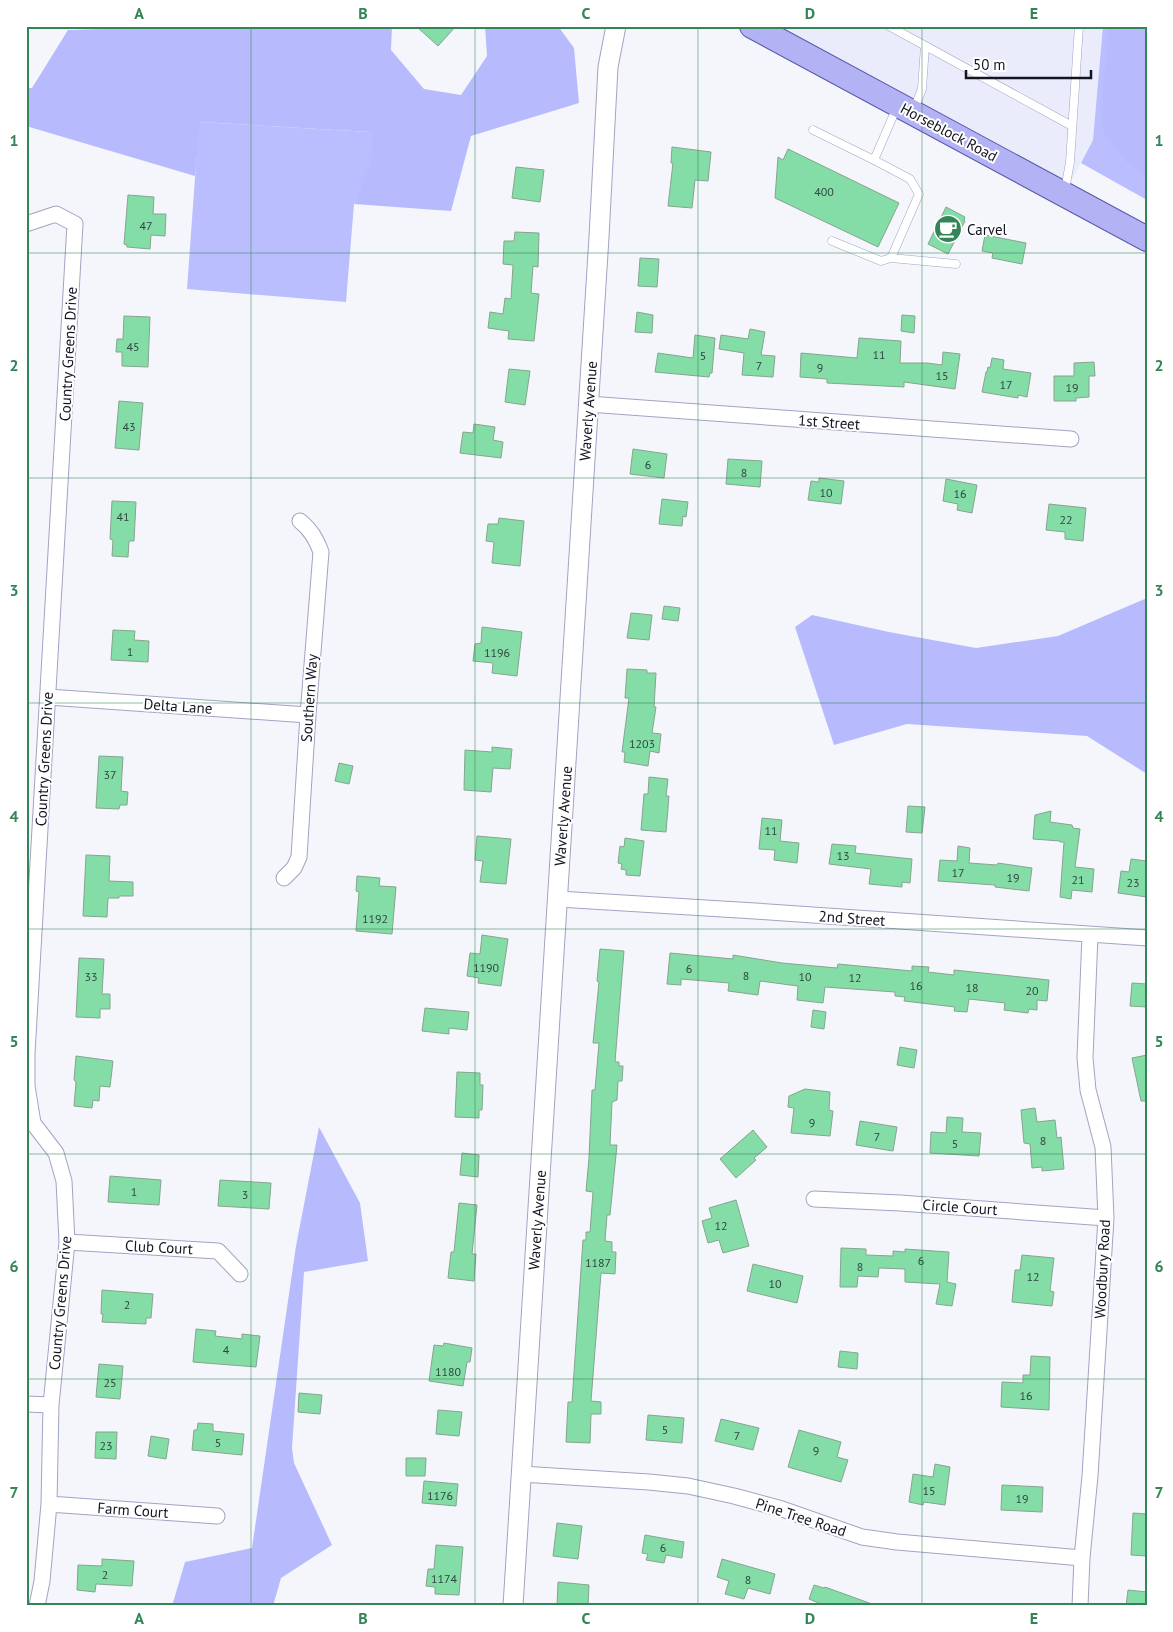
<svg xmlns="http://www.w3.org/2000/svg" width="1173" height="1632" font-family="'PT Sans',sans-serif">
  <rect width="100%" height="100%" fill="#f5f6fc"/>
  <!-- built -->
  <path fill="#eaecfc" d="M752,26h351l-10,114 -29,55z"/>
  <!-- green -->
  <path fill="#babeff" d="M1103,26h44v174l-66,-37 12,-23z
    M199,122l171,10 4,25 -20,47 -8,98 -159,-13z"/>
  <!-- forest -->
  <path fill="#b7bbfd" d="M134,26h258l-1,24 33,39 37,6 26,-39 -2,-30h73l16,22 5,55 -108,33 -20,75 -97,-7 19,-47 -3,-25 -170,-10 -5,54 -169,-50v-38h6l36,-58 64,-2z
    M1109,26h38v152l-20,-15 -24,-31v-39z
    M1147,598v176l-60,-38 -180,-12 -73,21 -39,-118 17,-12 77,17 87,16 82,-12z
    M319,1127l41,76 8,58 -64,11 -12,176 2,15 38,82 -51,33 -8,28h-101l13,-44 67,-14 44,-302z"/>
  <!-- building -->
  <path fill="#84dda6" stroke="#86a490" d="M416,26h40l-18,20z
    M672,147l39,5 -3,29 -13,-1 -3,28 -24,-2 5,-43h-2z
    M788,149l111,54 -21,44 -103,-49 3,-41 5,3z
    M516,167l28,3 -4,32 -28,-4z
    M128,195l26,2 -1,17h13l-1,22 -14,-1 -1,14 -23,-2v-2l-3,-1z
    M946,207l19,10 -1,3 1,1 -17,33 -20,-10z
    M515,232l24,1 -1,34 -5,-1 -2,27 8,1 -5,47 -26,-2 1,-8 -21,-3 2,-16 13,2 2,-16 6,1 2,-34 -10,-1 1,-23h10z
    M985,235l41,8 -4,21 -30,-6 1,-5 -11,-2z
    M640,258l19,1 -2,28 -19,-1z
    M637,312l16,3 -1,18 -17,-1z
    M902,315l13,1 -1,17 -13,-2z
    M124,316l26,1 -2,50 -26,-1v-14h-6l1,-13h6z
    M750,329l15,3 -4,23 14,1 -2,21 -31,-2 2,-22 -25,-4 2,-14 27,4z
    M695,335l20,3 -3,35h-2l-1,4 -54,-5 3,-19 35,5z
    M859,338l42,3 -1,22h27l15,2 1,-13 17,2 -5,35 -51,-7v5l-77,-4v-4l-27,-2 1,-24 56,5z
    M992,358l12,2 -1,9 28,4 -4,24 -9,-2v3l-36,-6 4,-20h1l1,-5 2,1z
    M1094,362l1,14h-6v21l-13,1v3h-22v-25h20v-13z
    M509,369l21,2 -5,34 -20,-3z
    M119,401l24,2 -4,47 -24,-2z
    M474,424l21,3 -2,13 10,2 -2,16 -41,-5 3,-21 10,1z
    M633,449l34,5 -3,24 -34,-4z
    M728,459l34,2 -2,26 -34,-3z
    M819,478l25,3 -3,23 -33,-4 3,-19 8,1z
    M946,479l31,6 -5,28 -15,-3 1,-6 -15,-3z
    M662,499l26,3 -2,15 -3,-1 -1,10 -23,-2z
    M112,501l24,1 -2,39h-5l-1,16 -16,-1 1,-16 -3,-1z
    M1049,504l37,4 -3,33 -18,-2v-7l-19,-2z
    M499,518l25,3 -4,45 -28,-3 2,-21 -8,-1 2,-17h10z
    M664,606l16,2 -2,13 -16,-2z
    M631,613l21,2 -3,25 -22,-2z
    M482,627l40,5 -5,44 -25,-3 1,-10 -20,-2 2,-17 6,-1z
    M113,630l22,1 -1,9 15,1 -1,21 -37,-2z
    M627,669l20,1v3h9l-2,34h2l-4,26 9,1 -2,19 -9,-2 -2,15 -24,-4 1,-10h-3l7,-54h-4z
    M492,747l20,2 -2,20 -17,-1 -2,24 -27,-2 1,-40 27,2z
    M99,756l24,1 -2,34 7,1 -1,13h-7l-1,4 -23,-1z
    M339,763l14,3 -4,18 -14,-3z
    M649,777l19,2 -2,17h3l-3,36 -25,-2 3,-36h4z
    M908,806l17,1 -3,26 -16,-1z
    M1051,811l-1,11 22,3 1,3 7,1 -5,38 19,2 -2,23 -20,-2 -1,9 -11,-2 4,-55h-4v-1l-27,-2 2,-24z
    M762,818l20,2 -2,21 19,2 -2,20 -23,-3 1,-10 -16,-1z
    M477,836l34,3 -5,45 -26,-2 3,-21 -8,-1z
    M625,838l19,3 -4,35 -14,-1v-5l-5,-1 1,-5 -4,-1 2,-17 4,1z
    M832,844l24,2 -1,7 57,6 -2,24 -8,-1v5l-33,-3 2,-15 -42,-5z
    M958,846l12,2 -1,15 28,2 1,-2 34,5 -3,23 -34,-4v-2l-57,-4 2,-21 17,1z
    M86,855l24,1 -1,25 24,1v14h-14v2h-11l-1,19 -24,-1z
    M1131,859l16,2v36l-29,-4 3,-22 8,1z
    M357,876l23,2 -1,8 17,1 -4,47 -36,-3 3,-39 -3,-1z
    M482,935l26,4 -7,47 -23,-3 1,-5 -12,-2 3,-23 10,1z
    M600,949l24,2 -9,111h4v4h4l-1,15h-4l-1,19 -5,2 -2,43h7l-7,70h-3l-2,26 7,1v10h4l-1,22 -14,-1 -10,128 10,1v12h-10l-1,29 -24,-1 2,-40h4l11,-162h3v-8h4l3,-40 -7,-1 3,-33 3,-68h3l4,-47h-6l6,-61 -2,-1z
    M670,953l63,6v-4l49,8 55,5 1,-4 74,7v-5l17,1 -1,5 26,3v-5l95,10 -2,21 -10,-1v10l-8,-1 -1,4 -24,-3 1,-7 -36,-4 -2,13 -13,-1 1,-4 -51,-6 1,-4 -10,-1v-4l-70,-5 -2,16 -26,-3 1,-14 -38,-5 -2,14 -30,-4 1,-8 -48,-4v6l-14,-1z
    M79,958l25,1 -2,35h8v15h-10v9l-24,-1z
    M1132,983l15,1v23l-17,-1z
    M425,1008l44,4 -2,18 -18,-2v6l-27,-3z
    M813,1010l13,2 -2,17 -13,-2z
    M900,1047l17,3 -3,18 -17,-3z
    M1147,1055v46h-6l-9,-43z
    M76,1056l37,5 -3,26 -10,-1 -1,15 -6,-1 -1,8 -18,-2 2,-24 -2,-2z
    M457,1072l23,1v12h3l-1,25h-3v8l-24,-1z
    M805,1089l25,3 -1,18 4,1 -3,25 -39,-3 3,-25 -6,-1 1,-11z
    M1035,1108l2,14 18,-2 2,18 4,-1 3,32 -22,2v-4l-10,1 -2,-24 -6,-1 -3,-33z
    M947,1117l16,1 -1,14 19,1 -2,23 -49,-3 1,-21 15,1z
    M860,1121l37,6 -4,24 -37,-6z
    M753,1130l14,17 -13,11 2,2 -20,18 -16,-19z
    M462,1153l17,2 -1,22 -18,-2z
    M110,1176l51,4 -2,25 -51,-3z
    M220,1180l51,3 -2,26 -51,-3z
    M736,1200l13,46 -26,7 -4,-13 -11,3 -6,-22 10,-3 -3,-10z
    M459,1203l18,2 -5,49h4l-2,27 -26,-3 3,-26h3z
    M841,1248l25,1v6l27,1v-5l12,1v-3l44,3 -2,30 9,2 -4,22 -16,-2 4,-20 -35,-2v-13l-26,-1 -1,9 -20,-1 -1,11h-17z
    M1022,1255l32,3 -4,33 4,1 -2,14 -40,-4 3,-32h5z
    M753,1264l50,12 -6,27 -50,-12z
    M102,1290l51,4 -2,24h-5v6l-44,-2 1,-8h-2z
    M196,1329l20,2 -1,5 27,3v-5l18,2 -4,31 -63,-5z
    M444,1343l28,5 -2,14h-3l-4,24 -34,-5 5,-36 9,1z
    M840,1351l18,2 -1,16 -19,-2z
    M1031,1356l19,1 -1,53 -48,-3 1,-25 21,1v-8h7z
    M99,1364l24,2 -3,33 -24,-2z
    M299,1393l23,2 -2,19 -22,-2z
    M438,1410l24,2 -3,24 -23,-2z
    M648,1415l36,3 -2,25 -36,-3z
    M721,1419l38,9 -6,22 -38,-9z
    M198,1423l15,1v7l31,3 -2,21 -50,-5 2,-20h3z
    M799,1430l42,12 -4,15 11,3 -7,22 -53,-15z
    M96,1432h21l-1,27 -21,-1z
    M151,1436l18,3 -3,20 -18,-3z
    M406,1458h20l-1,18h-19z
    M935,1464l15,3 -5,38 -21,-3 -1,3 -14,-3 4,-28 20,3z
    M424,1481l34,3 -2,22 -34,-3z
    M1002,1485l41,2 -1,25 -41,-2z
    M1133,1513l14,1v42l-16,-1z
    M557,1523l25,3 -4,33 -25,-3z
    M645,1535l39,7 -2,16 -16,-3 -2,8 -18,-3 2,-6 -6,-1z
    M436,1545l27,2 -4,48 -24,-1v-7l-9,-1 2,-17h6z
    M102,1559l32,2 -2,25 -36,-2 -1,8 -18,-2 1,-25 24,1z
    M722,1559l53,15 -5,20 -22,-6 -4,11 -19,-5 4,-13 -12,-4z
    M558,1582l31,3 -1,21h-31z
    M814,1585l10,3 1,-1 47,17v2h-46l-17,-7z
    M1128,1590l19,2v14h-21z"/>
  <g fill="none" stroke-linecap="round" stroke-linejoin="round">
    <!-- service casing -->
    <g stroke="#a1a4c2" stroke-width="9">
      <path id="service" d="M889,26l183,100
        M914,109l8,-20 3,-43
        M813,130l61,30
        M1065,190l5,-28 9,-136
        M832,241l49,20 10,-3 28,-64 -9,-15 -36,-19 23,-53
        M891,258l65,6"/>
    </g>
    <!-- minor casing -->
    <g stroke="#a1a4c2" stroke-width="17">
      <path id="minor" d="M26,224l30,-10 19,10 -48,829v33l6,37 23,30 8,28 3,61 -16,163 -2,99 -7,77 -5,25
        M588,404l483,35
        M48,697l260,18
        M284,878l10,-10 5,-11 9,-142 13,-163c-5,-13 -10,-22 -21,-31
        M558,899l197,12 392,27
        M814,1199l86,4 206,15
        M67,1242l151,9 22,23
        M26,1404l25,1
        M521,1474l128,8 39,4 46,10 48,13 80,28 35,5 185,16
        M49,1504l168,12
        M1080,1606l2,-48 8,-82 16,-258 -3,-71 -15,-57 -3,-32 5,-123"/>
    </g>
    <!-- tertiary casing -->
    <g stroke="#a1a4c2" stroke-width="21">
      <path id="tertiary" d="M513,1606l86,-1369 9,-170 8,-41"/>
    </g>
    <!-- primary casing -->
    <g stroke="#5a59a7" stroke-width="26">
      <path id="primary" d="M752,26l395,213"/>
    </g>
    <!-- service -->
    <use href="#service" stroke="#fff" stroke-width="8"/>
    <!-- minor -->
    <use href="#minor" stroke="#fff" stroke-width="15"/>
    <!-- tertiary -->
    <use href="#tertiary" stroke="#fff" stroke-width="19"/>
    <!-- primary -->
    <use href="#primary" stroke="#b3b2f5" stroke-width="24"/>
  </g>
  <!-- grid -->
  <path fill="none" stroke="#338557" stroke-width="1" stroke-opacity="0.55" d="M251,26v1580M475,26v1580M698,26v1580M922,26v1580M26,253h1121M26,478h1121M26,703h1121M26,929h1121M26,1154h1121M26,1379h1121"/>
  <!-- icons -->
  <defs>
    <g id="cafe-disc" transform="scale(1.4375)"><circle r="9.5" fill="#338557" stroke="#fff"/><path d="M-5.5-4.5H6V0H3Q3 3.5 0 3.5H-2.5Q-5.5 3.5-5.5 0ZM3-3.2v2h1.7v-2ZM-6 4.5H4V6H-6Z" fill="#fff"/></g>
  </defs>
  <g fill-rule="evenodd">
    <use href="#cafe-disc" x="948" y="229"/>
  </g>
  <g text-anchor="middle" dominant-baseline="central" stroke-width="4" stroke-linejoin="round" paint-order="stroke">
    <!-- number labels -->
    <g font-size="12" fill="#304742">
      <text x="824" y="191">400</text>
      <text x="146" y="225">47</text>
      <text x="133" y="346">45</text>
      <text x="879" y="354">11</text>
      <text x="703" y="355">5</text>
      <text x="759" y="365">7</text>
      <text x="820" y="367">9</text>
      <text x="942" y="375">15</text>
      <text x="1006" y="384">17</text>
      <text x="1072" y="387">19</text>
      <text x="129" y="426">43</text>
      <text x="648" y="464">6</text>
      <text x="744" y="472">8</text>
      <text x="826" y="492">10</text>
      <text x="960" y="493">16</text>
      <text x="123" y="516">41</text>
      <text x="1066" y="519">22</text>
      <text x="130" y="651">1</text>
      <text x="497" y="652">1196</text>
      <text x="642" y="743">1203</text>
      <text x="110" y="774">37</text>
      <text x="771" y="830">11</text>
      <text x="843" y="855">13</text>
      <text x="958" y="872">17</text>
      <text x="1013" y="877">19</text>
      <text x="1078" y="879">21</text>
      <text x="1133" y="882">23</text>
      <text x="375" y="918">1192</text>
      <text x="486" y="967">1190</text>
      <text x="689" y="968">6</text>
      <text x="746" y="975">8</text>
      <text x="91" y="976">33</text>
      <text x="805" y="976">10</text>
      <text x="855" y="977">12</text>
      <text x="916" y="985">16</text>
      <text x="972" y="987">18</text>
      <text x="1032" y="990">20</text>
      <text x="812" y="1122">9</text>
      <text x="877" y="1136">7</text>
      <text x="1043" y="1140">8</text>
      <text x="955" y="1143">5</text>
      <text x="134" y="1191">1</text>
      <text x="245" y="1194">3</text>
      <text x="721" y="1225">12</text>
      <text x="921" y="1260">6</text>
      <text x="598" y="1262">1187</text>
      <text x="860" y="1266">8</text>
      <text x="1033" y="1276">12</text>
      <text x="775" y="1283">10</text>
      <text x="127" y="1304">2</text>
      <text x="226" y="1349">4</text>
      <text x="448" y="1371">1180</text>
      <text x="110" y="1382">25</text>
      <text x="1026" y="1395">16</text>
      <text x="665" y="1429">5</text>
      <text x="737" y="1435">7</text>
      <text x="218" y="1442">5</text>
      <text x="106" y="1445">23</text>
      <text x="816" y="1450">9</text>
      <text x="929" y="1490">15</text>
      <text x="440" y="1495">1176</text>
      <text x="1022" y="1498">19</text>
      <text x="663" y="1547">6</text>
      <text x="105" y="1574">2</text>
      <text x="444" y="1578">1174</text>
      <text x="748" y="1579">8</text>
    </g>
    <!-- street labels -->
    <g font-size="15" fill="#141520" stroke="#fff">
      <text transform="translate(949 132) rotate(28)">Horseblock Road</text>
      <text transform="translate(68 354) rotate(-87)">Country Greens Drive</text>
      <text transform="translate(588 411) rotate(-86)">Waverly Avenue</text>
      <text transform="translate(829 422) rotate(4)">1st Street</text>
      <text transform="translate(309 698) rotate(-86)">Southern Way</text>
      <text transform="translate(178 706) rotate(4)">Delta Lane</text>
      <text transform="translate(44 759) rotate(-87)">Country Greens Drive</text>
      <text transform="translate(563 816) rotate(-86)">Waverly Avenue</text>
      <text transform="translate(852 918) rotate(4)">2nd Street</text>
      <text transform="translate(960 1207) rotate(4)">Circle Court</text>
      <text transform="translate(537 1220) rotate(-86)">Waverly Avenue</text>
      <text transform="translate(159 1247) rotate(3)">Club Court</text>
      <text transform="translate(1102 1269) rotate(-87)">Woodbury Road</text>
      <text transform="translate(60 1303) rotate(-85)">Country Greens Drive</text>
      <text transform="translate(133 1510) rotate(4)">Farm Court</text>
      <text transform="translate(801 1517) rotate(18)">Pine Tree Road</text>
    </g>
    <!-- poi labels -->
    <g font-size="15" fill="#141520" stroke="#fff" text-anchor="start">
      <text x="967" y="229">Carvel</text>
    </g>
  </g>
  <!-- border -->
  <rect width="1173" height="1632" fill="none" stroke="#ffffff" stroke-width="55"/>
  <!-- scale -->
  <path d="M966 70v8h125v-8" fill="none" stroke="#141520" stroke-width="2.5"/>
  <text x="973" y="70" font-size="15" fill="#141520" stroke="#ffffff" stroke-width="4" paint-order="stroke">50 m</text>
  <rect x="28" y="28" width="1118" height="1576" fill="none" stroke="#338557" stroke-width="2"/>
  <g font-size="16" text-anchor="middle" font-weight="bold" fill="#338557">
    <text x="139" y="19">A</text>
    <text x="363" y="19">B</text>
    <text x="586" y="19">C</text>
    <text x="810" y="19">D</text>
    <text x="1034" y="19">E</text>
    <text x="14" y="146">1</text>
    <text x="1159" y="146">1</text>
    <text x="14" y="371">2</text>
    <text x="1159" y="371">2</text>
    <text x="14" y="596">3</text>
    <text x="1159" y="596">3</text>
    <text x="14" y="822">4</text>
    <text x="1159" y="822">4</text>
    <text x="14" y="1047">5</text>
    <text x="1159" y="1047">5</text>
    <text x="14" y="1272">6</text>
    <text x="1159" y="1272">6</text>
    <text x="14" y="1498">7</text>
    <text x="1159" y="1498">7</text>
    <text x="139" y="1624">A</text>
    <text x="363" y="1624">B</text>
    <text x="586" y="1624">C</text>
    <text x="810" y="1624">D</text>
    <text x="1034" y="1624">E</text>
  </g>
</svg>
